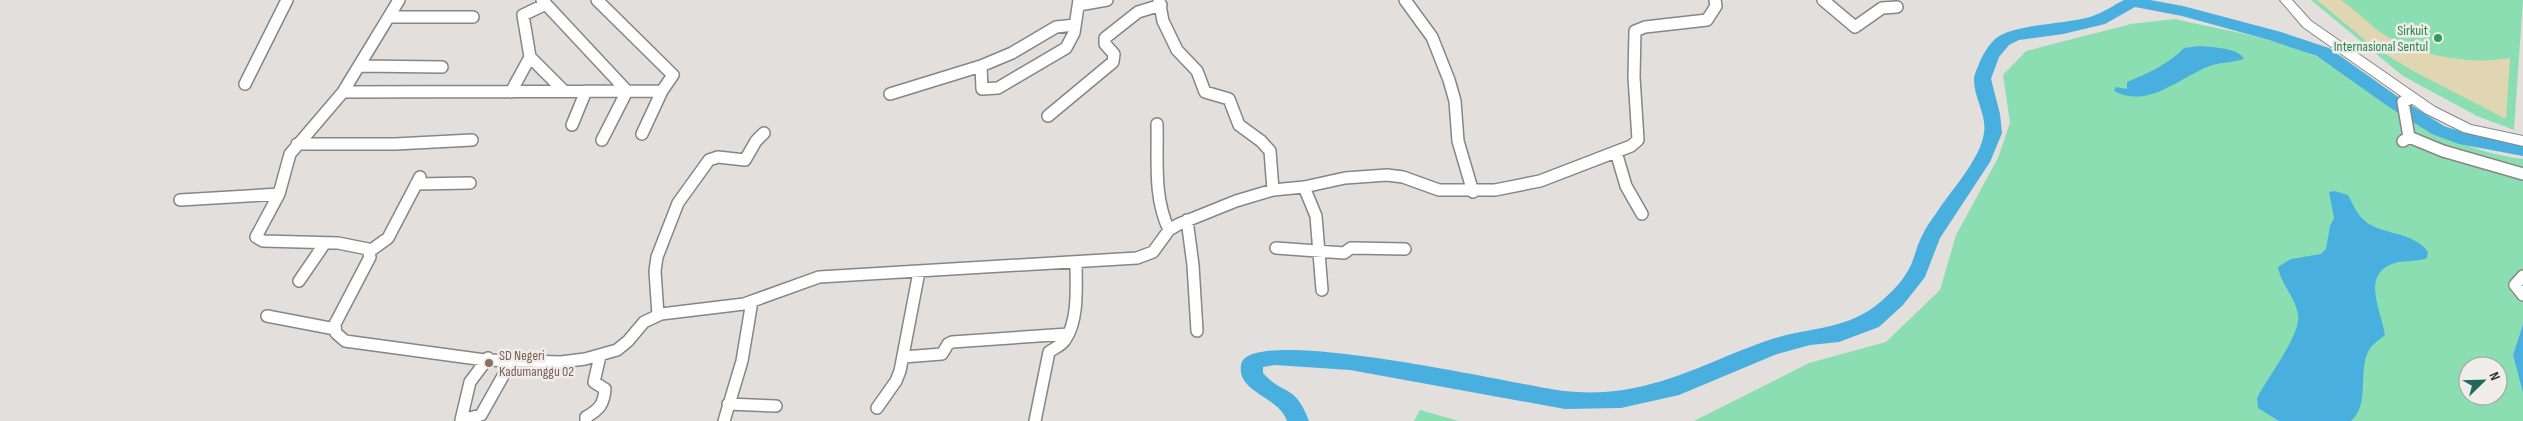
<svg xmlns="http://www.w3.org/2000/svg" width="2523" height="421" font-family="'Sofia Sans Condensed',sans-serif">
  <rect width="100%" height="100%" fill="#e3dfdd"/>
  <!-- green -->
  <path fill="#8bdeb1" fill-rule="evenodd" d="M2311,0h212l-9,130 -37,-14 -74,-40z
    M2175,19c47,11 98,18 143,38 17,7 32,21 47,31 50,34 98,64 158,71v165l-10,31 10,38v28h-829l115,-58 77,-21 54,-52 16,-55 42,-77 12,-35 -7,-48 23,-24 105,-27zM2468,366h30v30h-30z
    M1420,410l39,11h-45z"/>
  <!-- sand -->
  <path fill="#e0d6b1" d="M2317,0c7,0 16,0 23,0 7,2 33,28 43,34 35,22 86,31 127,24l-4,61 -93,-48 -41,-25z"/>
  <!-- water -->
  <path fill="#49afde" d="M2200,46c12,1 39,2 44,13 -12,4 -26,3 -37,8 -29,12 -60,42 -93,24l2,-4 11,2v-7c20,-8 43,-19 57,-34z
    M2334,191l14,4c4,7 7,15 12,21 17,21 52,13 68,36l-1,6c-10,4 -21,2 -32,5 -35,11 -14,46 -10,72 -6,5 -14,10 -17,17 -10,21 2,53 -17,69h-72l-21,-13 -1,-10c10,-20 45,-64 41,-84 -3,-17 -17,-30 -20,-47l13,-8 30,-5 5,-5 4,-23 4,-8 -5,-26z
    M2523,324v69l-10,-38z"/>
  <g fill="none" stroke-linecap="round" stroke-linejoin="round">
    <!-- river -->
    <path fill="#49afde" fill-rule="evenodd" d="M2124,0h26l33,6 98,26 48,16 72,51 43,27 18,6 61,12v12l-64,-12 -27,-10 -43,-27 -72,-51 -48,-16 -87,-24 -47,-9 -30,17 -42,10 -44,6 -10,5 -10,12 -8,22 9,35 2,19 -12,29 -50,76 -15,39 -22,28 -24,22 -40,15 -29,3 -33,9 -98,41 -58,13 -56,1 -215,-39 -75,-5 -12,2v6c20,23 32,10 46,48h-22c-8,-25 -50,-28 -46,-56 6,-44 285,22 323,26 18,2 41,2 59,-1 53,-8 96,-33 146,-50 45,-15 82,-8 119,-45 8,-7 17,-18 22,-28 5,-10 7,-23 13,-33 4,-9 11,-17 16,-25 14,-20 42,-52 45,-76 3,-18 -10,-35 -10,-53 0,-5 3,-11 5,-16 4,-10 9,-18 16,-25 18,-16 72,-14 98,-23 11,-4 21,-11 31,-16z"/>
    <!-- minor casing -->
    <g stroke="#888583" stroke-width="14">
      <path id="minor" d="M399,0l-56,92 -53,62 -11,40 -23,43 7,4 75,2 30,6 2,8 -35,67 1,9 9,8 140,19 76,2 24,-3 32,-9 11,-9 16,-19 17,-8 83,-10 75,-27 318,-19 16,-6 16,-22 10,-6 57,-23 37,-11 31,-3 41,-9 42,-3 16,2 36,13h56l45,-9 91,-35 7,-6 -4,-63 1,-46 10,-4 62,-7 9,-14 -1,-6
        M542,0l85,91 -25,49
        M597,0l76,75 -11,16 -20,43
        M1159,0l4,21 14,29 20,21 8,21 24,7 10,26 22,16 9,10 3,39
        M1405,0l27,37 17,43 6,21 3,40 15,51
        M1823,0l32,27 27,-19 15,-1
        M1079,5l28,-5
        M390,17h83
        M530,57l34,34
        M359,66l83,1
        M981,66l31,-13 44,-26 19,-2
        M245,84l42,-84
        M343,92l319,-1
        M511,92l19,-35 -7,-42 23,-11
        M890,94l91,-28 1,23 16,-1 68,-40 8,-15 5,-33
        M1048,116l65,-54 1,-8 -9,-10v-6l33,-26 23,-7
        M1157,124c1,36 -4,72 12,106
        M572,125l14,-34
        M2409,137l34,14 80,23
        M2403,141l6,-4 -6,-35 8,-4
        M297,144h98l77,-4
        M1616,152l10,34 16,28
        M416,184l54,-1
        M1304,187l12,29 6,74
        M180,200l99,-6
        M1187,220l6,45 4,66
        M1276,248l68,5 7,-5 54,1
        M370,251l18,-13 32,-61
        M2523,276l-8,9 8,10
        M299,281l26,-38
        M658,315l-3,-44 2,-14 21,-54 31,-43 9,-3 27,3 11,-19 8,-8
        M267,316l68,13
        M903,357l39,-3 6,-10 4,-2 116,-8
        M488,358l-18,24 -9,38 20,-5 31,-55
        M728,404l48,2
        M877,408l19,-27 4,-10 19,-99
        M586,421v-4c13,-7 18,-13 19,-28l-11,-7 6,-26
        M724,421l18,-60 10,-60
        M1035,421l14,-69c5,-4 12,-6 16,-12 14,-20 11,-54 11,-78"/>
    </g>
    <!-- tertiary casing -->
    <g stroke="#888583" stroke-width="2">
      <path id="tertiary" d="M2280,0h12l19,21 124,86 36,18 52,11v10l-60,-14 -38,-19 -122,-86z"/>
    </g>
    <!-- minor -->
    <use href="#minor" stroke="#fff" stroke-width="11"/>
    <!-- tertiary -->
    <use href="#tertiary" fill="#fff" fill-rule="evenodd"/>
  </g>
  <!-- markers -->
  <circle fill="#2e9e5b" stroke="#f0ecea" stroke-width="2" cx="2438" cy="38" r="5"/>
  <circle fill="#8d6e63" stroke="#f0ecea" stroke-width="2" cx="489" cy="363" r="5"/>
  <g text-anchor="middle" dominant-baseline="central" stroke-width="5" stroke-linejoin="round" paint-order="stroke">
    <!-- leisure labels -->
    <g font-size="14" fill="#27864d" stroke="#f0ecea" text-anchor="end">
      <text x="2428" y="30">Sirkuit<tspan x="2428" dy="16">Internasional Sentul</tspan></text>
    </g>
    <!-- education labels -->
    <g font-size="14" fill="#785e54" stroke="#f0ecea" text-anchor="start">
      <text x="499" y="355">SD Negeri<tspan x="499" dy="16">Kadumanggu 02</tspan></text>
    </g>
  </g>
  <!-- north arrow -->
  <g transform="translate(2483 381) rotate(67)"><circle r="24" fill="#f0ecea" stroke="#a4a19f"/>
  <path d="M0-4L9 19L0 12L-9 19Z" fill="#21695e"/>
  <text y="-8" font-size="14" font-weight="bold" text-anchor="middle" fill="#31302f">N</text>
  </g>
</svg>
